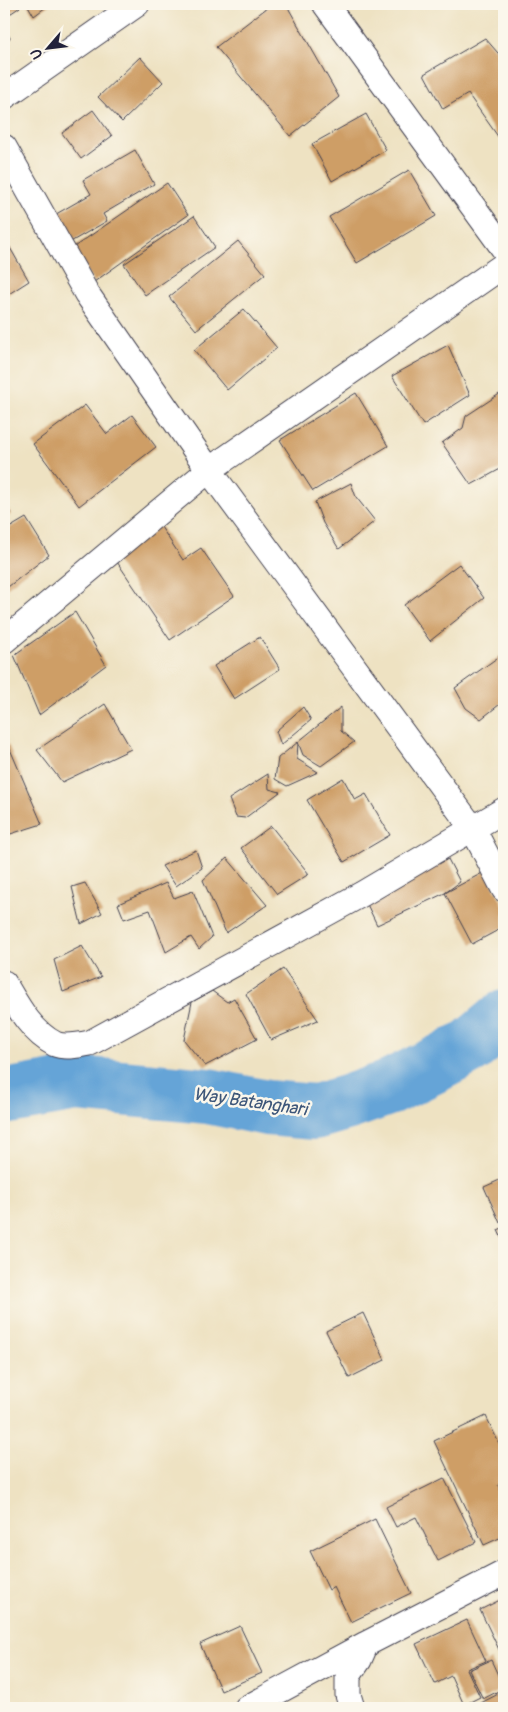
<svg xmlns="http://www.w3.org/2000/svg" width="508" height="1712" font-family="Pangolin,sans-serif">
  <rect width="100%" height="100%" fill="#fbf7ec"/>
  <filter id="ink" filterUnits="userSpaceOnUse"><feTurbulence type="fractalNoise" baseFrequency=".02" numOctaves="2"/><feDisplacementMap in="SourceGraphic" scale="10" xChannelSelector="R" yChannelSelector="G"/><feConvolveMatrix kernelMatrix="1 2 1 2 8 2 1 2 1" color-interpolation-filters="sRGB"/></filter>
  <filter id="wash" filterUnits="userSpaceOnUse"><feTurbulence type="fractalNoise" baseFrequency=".0096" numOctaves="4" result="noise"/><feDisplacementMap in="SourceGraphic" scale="20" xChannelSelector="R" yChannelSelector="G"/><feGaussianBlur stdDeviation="1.12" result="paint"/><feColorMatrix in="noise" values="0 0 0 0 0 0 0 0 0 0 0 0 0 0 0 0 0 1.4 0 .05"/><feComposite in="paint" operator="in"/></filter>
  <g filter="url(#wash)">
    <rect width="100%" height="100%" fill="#eee2c2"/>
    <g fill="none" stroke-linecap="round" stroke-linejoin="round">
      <!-- river -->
      <path stroke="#65a4d7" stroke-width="56" d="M4,1097l73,-13 131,12 59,12 48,4 34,-10 39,-14 49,-24 34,-18 33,-28"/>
    </g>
    <g id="blocks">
      <!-- building -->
      <path fill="#ce9e66" d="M4,4h13l3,3 -13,9 -3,-4z
        M27,4h23l-16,12z
        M272,4h14l53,93 -49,39 -74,-89z
        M4,27l6,11 -6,6z
        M485,38l19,22v85l-36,-51 -25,15 -19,-35z
        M140,57l23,25 -41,40 -24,-25z
        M93,110l19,26 -31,23 -19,-26z
        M366,114l20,36 -54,31 -20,-37z
        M135,150l19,34 -51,30 4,7 -40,23 -16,-27 40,-23 -8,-14z
        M409,170l27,46 -79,47 -28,-46z
        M167,183l21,32 -94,67 -23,-33z
        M194,216l21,31 -70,48 -21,-31z
        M238,241l27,33 -69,56 -27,-33z
        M9,246l20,35 -25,16v-48z
        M244,309l33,39 -50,42 -33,-40z
        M448,345l22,50 -47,30 -31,-49z
        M504,391v76l-33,18 -29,-42 21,-15 3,-12z
        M356,393l32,53 -75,45 -33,-51z
        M85,405l22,29 25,-19 24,32 -77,59 -46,-62z
        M351,483l5,14 19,24 -36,28 -16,-26 -8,-21z
        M4,502l7,12 -7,6z
        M26,518l23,37 -45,35v-59z
        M159,524l24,36 18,-12 33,48 -64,44 -57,-84z
        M459,564l25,34 -54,43 -26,-36z
        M75,612l31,53 -67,50 -25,-60z
        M260,637l20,32 -46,30 -20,-33z
        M504,653v48l-23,18 -15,-11 -11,-20z
        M105,704l26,45 -69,33 -25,-32z
        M303,707l8,13 -30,25 -5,-14z
        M341,707v24l13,11 -33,24 -18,-11 -5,-13 -1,17 21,13 -31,14 -12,-7 3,-21 20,-16z
        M4,735l38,89 -38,12z
        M268,774l1,15 11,3 -35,26 -9,-1 -7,-18z
        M343,778l12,22 11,-6 24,41 -46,27 -37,-62z
        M271,826l38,48 -32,20 -36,-46z
        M196,850l6,18 -26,18 -14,-20z
        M436,857l3,7 9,-5 12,23 -15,11 -68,32 -15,-31z
        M227,858l40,47 -41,28 -23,-53z
        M486,871l18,35v21l-32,17 -27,-51z
        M85,883l17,30 -21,11 -9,-37z
        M166,883l8,15 19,-7 19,46 -13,12 -8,-12 -25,15 -16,-42 -26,9 -6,-15z
        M82,946l19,31 -38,15 -9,-32z
        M283,969l35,51 -47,20 -25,-46z
        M212,991l15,11 7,-4 23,41 -52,27 -21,-26 8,-38z
        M504,1178v43l-4,2 -16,-36z
        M504,1227v17l-6,-14z
        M363,1313l22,47 -36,18 -23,-47z
        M486,1416l18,38v28l-6,3 6,13v38l-20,9 -50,-104z
        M444,1478l32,64 -38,19 -22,-44 -20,10 -10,-20z
        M375,1519l36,74 -60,29 -17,-35 -5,3 -19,-39z
        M504,1598v62l-24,-50z
        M467,1620l19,41 -19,8 13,28 -16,8 -13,-29 -16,8 -19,-40z
        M240,1626l22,47 -41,18 -21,-47z
        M491,1660l13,28 -21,11 -14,-29z
        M504,1691v17h-20l-3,-5z"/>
    </g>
  </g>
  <g filter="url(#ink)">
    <use href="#blocks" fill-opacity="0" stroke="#413f4f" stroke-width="1"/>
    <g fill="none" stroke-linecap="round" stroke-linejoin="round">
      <!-- street casing -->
      <g stroke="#413f4f" stroke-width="27">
        <path id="street" d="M325,4l179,245
          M4,97l133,-93
          M4,147l83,147 122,176 264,359 31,60
          M4,641l205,-171 295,-205
          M4,983c13,22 27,49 51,61 10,4 25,1 35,-1l272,-149 142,-84
          M247,1708l119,-64
          M352,1708l-4,-13v-19l11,-16 7,-16 138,-71"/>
      </g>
      <!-- street -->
      <use href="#street" stroke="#fff" stroke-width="25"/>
    </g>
  </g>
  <g text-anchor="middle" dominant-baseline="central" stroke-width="5" stroke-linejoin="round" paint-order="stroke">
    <!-- water labels -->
    <g font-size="18" font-style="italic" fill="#3d5679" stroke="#fbf7ec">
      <text transform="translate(250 1102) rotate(8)">Way Batanghari</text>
    </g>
  </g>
  <!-- margin -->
  <rect width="508" height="1712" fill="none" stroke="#fbf7ec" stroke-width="20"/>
  <!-- north arrow -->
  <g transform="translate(48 48) rotate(242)" stroke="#fbf7ec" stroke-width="4" paint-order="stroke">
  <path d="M0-4L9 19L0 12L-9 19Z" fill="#22223b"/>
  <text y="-8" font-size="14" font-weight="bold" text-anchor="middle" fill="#22223b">U</text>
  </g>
</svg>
